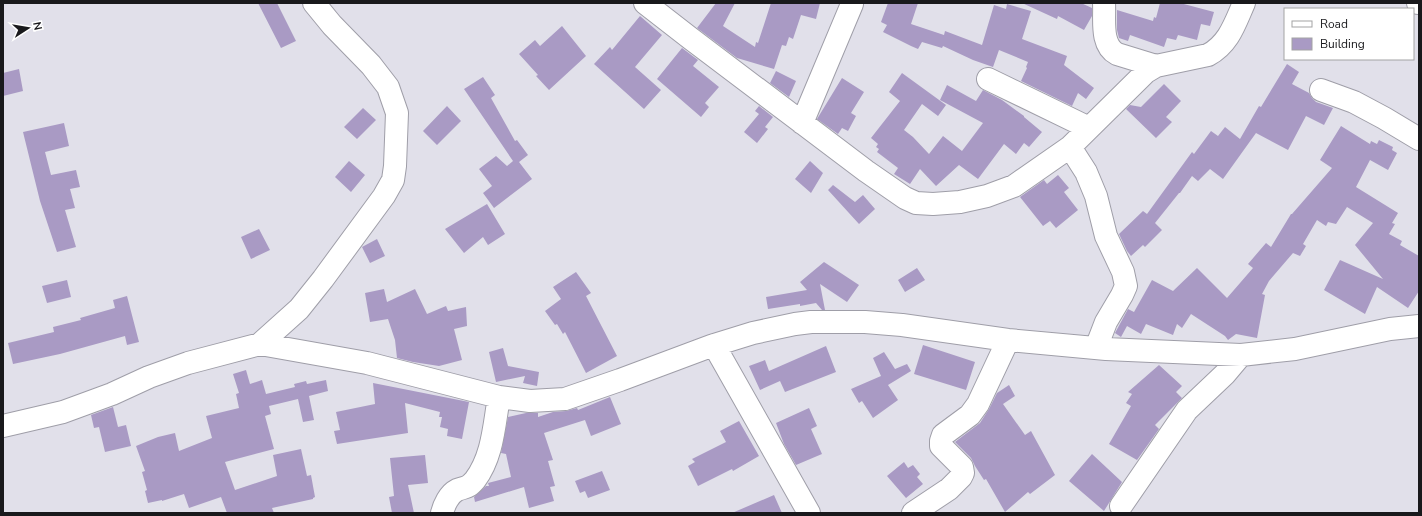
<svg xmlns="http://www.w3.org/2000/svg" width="1422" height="516" font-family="'Nunito Sans',sans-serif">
  <rect width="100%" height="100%" fill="#e1e0ea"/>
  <!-- building -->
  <path fill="#a99ac4" d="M258,3h19l19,38 -15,7z
    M716,3h19l-12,23 32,21 1,-5 2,1 13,-40h49l-4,16 -15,-4 -8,24 -4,-2 -3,9 -4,-1 -8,24 -37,-11 -40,-30z
    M888,3h30l-7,21 33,11 1,-4 37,14 12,-40 12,4 1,-5 24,7 -9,28 45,17 -3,9 30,23 -8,11 -8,-6 -6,13 -51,-25 6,-13 -1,-1 2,-5 -29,-12 -6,17 -20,-7 -30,-14 -1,2 -20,-6 -4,7 -7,-3 -28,-14 4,-7 -6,-3z
    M1022,3h59l11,5v8l-8,14 -26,-14 -1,3z
    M1160,3h20l34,9 -4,14 -9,-2 -4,16 -19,-5 -2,5 -9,-2 -3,9 -34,-12 -2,6 -9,-3 -2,-8v-20l36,11 1,-4 2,1z
    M640,16l22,19 -27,32 26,23 -17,19 -50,-45 16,-17 2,3z
    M562,26l24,30 -37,34 -13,-14 2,-1 -19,-21 16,-14 5,6z
    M682,48l16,12 -5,6 26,21 -14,16 4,4 -8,10 -44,-38z
    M1287,64l12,8 -7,12 17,9 3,5 4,4 17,6 -9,17 -18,-9 -18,34 -32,-17 -33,46 -13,-10 -12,12 -6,-5 -12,17h-1l-24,30 7,7 -17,17 -2,-2 -12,11 -4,-5 -8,-17 24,-23 4,3 45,-62 2,2 17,-23 7,5 7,-9 15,12 19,-33 2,1z
    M19,69l4,22 -20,5v-23z
    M776,71l20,10 -7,16 -19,-14z
    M902,73l44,32 -8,11 -16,-12 -18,26 9,7 16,17 14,-18 19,15 21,-28 -43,-23 7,-15 29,16 7,-11 19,10 22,16v1l18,15 -13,15 -5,-4 -8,11 -12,-10 -26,35 -19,-14 -23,21 -16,-17 -10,15 -16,-10 4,-6 -21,-16 2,-3 -3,-2 2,-3 -7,-6 29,-37 -11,-9z
    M483,77l12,18 -4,3 24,43 2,-1 11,15 -9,7 13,17 -38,29 -11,-15 9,-7 -13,-17 17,-13 11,10 6,-5 -49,-72z
    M842,78l22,14 -13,21 5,3 -8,15 -6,-3 -4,6 -21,-15z
    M1164,84l17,17 -15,16 6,5 -16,16 -30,-29 4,-4 11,2z
    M447,106l14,15 -24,24 -14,-14z
    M759,106l14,11 -8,10 3,2 -11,14 -13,-11 15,-18 -4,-3z
    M363,108l13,12 -19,19 -13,-12z
    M64,123l5,23 -24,6 6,23 25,-5 4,17 -10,2 5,19 -10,2 11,37 -19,5 -17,-51 -17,-69z
    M1341,126l29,18 1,-3 6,3 2,-4 14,7 -1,3 5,3 -9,17 -18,-10 -14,27 42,26 -6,10 3,1 -6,10 13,7 -2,4 19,11v35l-11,17 -31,-21 -12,27 -41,-24 16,-30 43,19 -28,-34 18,-22 -26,-16 -11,17 -8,-2 -2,4 -9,-6 -14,24 3,2 -6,10 -7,-3 -24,28 -7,13 3,1 -8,43 -21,-4 -8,6 -3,-4 -34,-22 -9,14 -5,-4 -4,11 -27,-11 -5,10 -14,-8 -6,11 -6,-4 13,-24 6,3 18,-32 21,11 24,-23 30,30 26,-30 -5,-4 18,-21 5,4 20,-33h1l40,-46 -12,-8z
    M349,161l16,14 -14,17 -16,-15z
    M810,161l13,12 -12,20 -16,-14z
    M1058,175l11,13 -5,4 14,18 -22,18 -6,-7 -7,5 -23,-29 24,-17 3,4z
    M833,185l22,17 8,-7 12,14 -16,15 -31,-34z
    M487,204l18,30 -17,11 -5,-8 -19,16 -19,-24z
    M259,229l11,21 -19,9 -10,-22z
    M377,239l8,17 -15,7 -8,-16z
    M824,262l35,23 -12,17 -27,-18 5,26h-3l-6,-7 -16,3v-2l-32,5 -2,-12 41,-7 -7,-8z
    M917,268l8,12 -20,12 -7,-12z
    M576,272l15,21 -5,3 31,60 -31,17 -21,-41 -2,2 -6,-10 -2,1 -10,-14 16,-12 -8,-12z
    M67,280l4,17 -24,6 -5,-17z
    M384,289l3,13 28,-13 12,25 19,-8 2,5 18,-4 1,19 -13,3 8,31 -23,6 -26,-4 -16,-4 -2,-18 -7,-21 -18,3 -5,-29z
    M127,296l12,46 -12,3 -2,-9 -65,18 -47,10 -5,-21 46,-11 -1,-5 28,-7 -1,-2 35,-10 -2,-8z
    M923,345l52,17 -9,28 -52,-16z
    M826,346l10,26 -51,20 -5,-11 -20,9 -11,-24 16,-6 4,11z
    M503,348l5,18 31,6 -2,14 -14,-3 2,-7 -29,6 -7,-30z
    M884,352l11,17 12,-5 4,7 -23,14 10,15 -25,18 -11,-17 -3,2 -8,-14 30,-13 -8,-18z
    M1159,365l23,21 -6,6 6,6 -27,27 4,4 -22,31 -28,-16 22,-38 -5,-3 6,-9 -4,-2z
    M246,370l4,14 12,-4 4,14 29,-7 -1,-3 12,-3 1,3 19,-4 2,11 -19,5 5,24 -11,2 -5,-23 -29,7 2,8 -6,2 9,33 -49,13 10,28 42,-14 -4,-21 28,-6 6,27 4,-1 4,22 -2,1v1l-41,9 2,5h-47l-6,-16 -32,11 -5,-14 -22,7v-1l-14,3 -3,-12 2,-1 -5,-18 3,-1 -9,-25 22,-9 17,-4 4,18 33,-13 -6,-22 33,-8 -3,-14 3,-1 -6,-19z
    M373,383l96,19 -7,37 -15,-3 1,-7 -8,-2 2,-10h-3l1,-5 -35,-9 3,30 -71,11 -3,-13 6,-1 -4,-18 39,-8z
    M1009,385l6,11 -12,8 22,31 6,-4 24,44 -25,19 -2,-2 -23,20 -19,-33 -2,1 -9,-14 -4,-8 -16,-16 25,-19 9,-14 8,-16z
    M610,397l11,27 -30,12 -6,-16 -41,13 9,27 -5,1 7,25 -5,1 4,14 -25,7 -5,-21 -49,15 -1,-5 12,-11h3l-1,-3 23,-6 -5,-23 -5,-1 7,-36 18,-4h12v4l15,-5 13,-1 11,-3 1,2z
    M113,407l5,20 8,-2 5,21 -26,6 -6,-25 -5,1 -3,-13z
    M809,408l8,18 -6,3 11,25 -26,11 -12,-21 -8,-21z
    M739,421l20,35 -26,15 -1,-2 -34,17 -10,-20 7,-4 -3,-3 34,-17 -6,-11z
    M1092,454l30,28 -18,29 -35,-30z
    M425,455l3,28 -20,2 6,28h-22l-3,-16 5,-1 -4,-38z
    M904,462l4,6 5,-3 7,9 -3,3 6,7 -17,14 -19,-22z
    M602,471l8,19 -22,8 -3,-7 -5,2 -5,-12z
    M774,495l8,18h-50z"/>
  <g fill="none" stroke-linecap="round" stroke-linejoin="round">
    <!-- minor casing -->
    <g stroke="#9f9ea8" stroke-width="24">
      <path id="minor" d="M645,3l45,35 176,133 39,27 11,5 17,1 27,-2 27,-6 27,-10 56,-39 76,-75 10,-6 52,-11c21,-11 27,-32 36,-52
        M1104,3c1,16 -4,42 13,51l39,12
        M1418,3h1
        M988,79l101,49
        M1321,90l33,12 30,16 35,21
        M802,123l50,-119
        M1070,147l16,25 10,24 10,40 17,36 3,14 -4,9 -16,27 -10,26
        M260,344l39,-35 24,-30 61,-83 9,-16 2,-14 2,-53 -9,-26 -17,-22 -39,-40 -18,-22
        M714,345l95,168
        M3,426l60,-14 49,-18 37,-17 39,-14 72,-19 107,19 132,34 31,4 35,-2 55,-19 91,-34 42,-13 42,-9 16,-2h54l37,3 106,15 98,9 135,6 54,-6 95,-20 29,-3
        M1121,506l66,-96 38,-36 16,-19
        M442,513c2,-8 7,-19 15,-23 10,-4 10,-1 18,-10 18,-24 19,-55 24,-83
        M913,513l36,-24 12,-12 2,-4 -1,-6 -21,-21v-5l2,-6 27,-20 8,-11 30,-64"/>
    </g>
    <!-- minor -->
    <use href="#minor" stroke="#fff" stroke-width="22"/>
  </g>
  <!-- border -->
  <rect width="1422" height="516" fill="none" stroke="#19191c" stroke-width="8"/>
  <!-- legend -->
  <rect x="1284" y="8" width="130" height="52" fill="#ffffff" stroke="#a3a3a4"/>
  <rect x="1292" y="21" width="20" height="6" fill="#ffffff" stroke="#a3a3a4"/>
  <text x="1320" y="28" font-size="12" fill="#19191c">Road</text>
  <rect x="1292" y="38" width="20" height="12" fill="#a99ac4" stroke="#a3a3a4"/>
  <text x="1320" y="48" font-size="12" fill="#19191c">Building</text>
  <!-- north arrow -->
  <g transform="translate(28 28) rotate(78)" stroke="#ffffff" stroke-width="3" paint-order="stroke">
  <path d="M0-3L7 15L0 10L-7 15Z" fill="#19191c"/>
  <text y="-6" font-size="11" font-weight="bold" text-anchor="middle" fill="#19191c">N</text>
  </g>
</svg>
